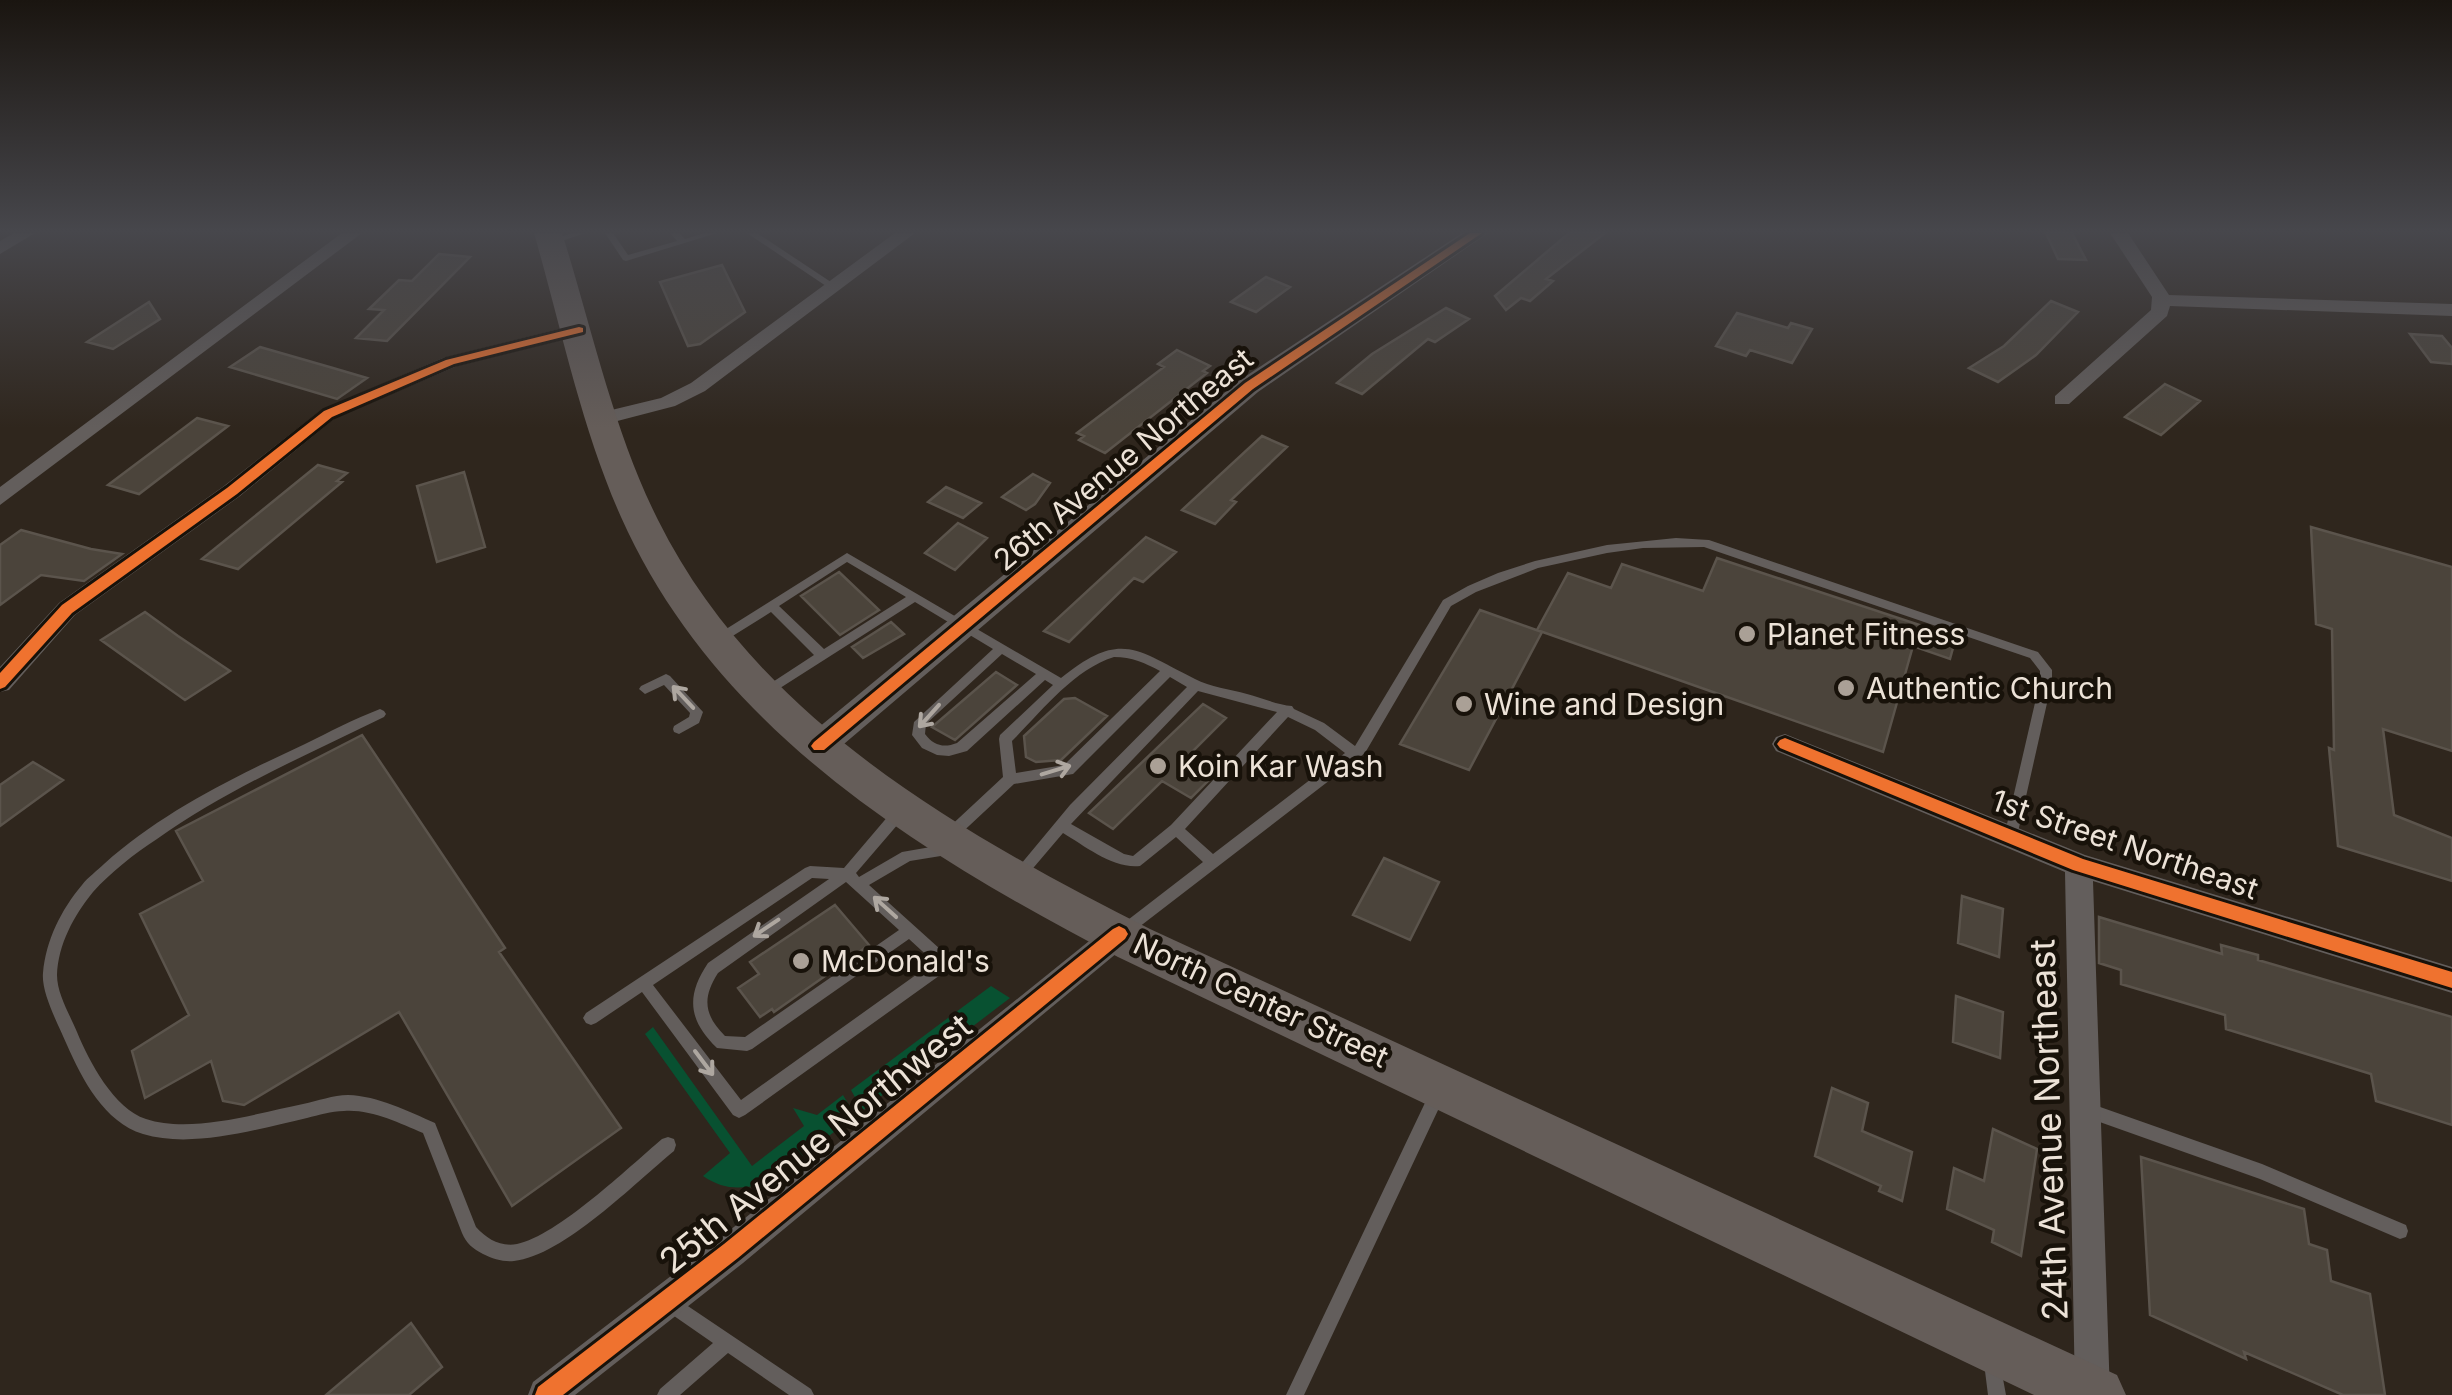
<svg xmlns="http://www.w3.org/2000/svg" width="2452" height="1395" font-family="Inter,sans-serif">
  <rect width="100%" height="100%" fill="#2f261d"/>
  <!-- green -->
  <path fill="#085131" d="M991,986l19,12 -243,185c-25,6 -42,8 -64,-7l27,-23 -85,-119 8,-7 99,139 52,-40 -11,-18 24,7 26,-20 6,10 8,-4 -6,-11z"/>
  <!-- building -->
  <path fill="#4b443b" stroke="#5b544c" stroke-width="2.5" d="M1569,233h36l-59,46 7,2 -23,20 -9,-3 -15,12 -11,-14z
    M2046,233h26l14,27 -28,-1z
    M439,254l31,3 -83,84 -31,-3 28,-28 -15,-1 30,-29 13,1z
    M722,265l23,47 -45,32 -12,2 -28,-64z
    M1266,277l24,10 -34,25 -25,-10z
    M2051,301l27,11 -42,43 -38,27 -29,-14 35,-22z
    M149,302l11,17 -47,30 -26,-7z
    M1446,308l23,11 -34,23 -7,-3 -66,55 -25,-11 35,-29z
    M1737,313l51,15 3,-5 21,6 -20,34 -42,-13 -4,6 -30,-10z
    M2410,334l32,2 10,12v16l-21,-2z
    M260,347l73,21 34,10 -30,21 -107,-32z
    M1177,350l33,16 -7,5 4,2 -102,80 -26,-13 5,-4 -7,-3 87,-66 -6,-3z
    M2165,384l35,17 -39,34 -36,-18z
    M197,418l31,8 -89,68 -31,-9z
    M1262,436l25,11 -56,53 5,2 -21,22 -33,-14z
    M318,465l29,8 -10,8 5,1 -104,87 -36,-10z
    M464,472l21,75 -48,15 -20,-76z
    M1033,474l17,9 -15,21 -9,6 -24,-13z
    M946,487l35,16 -18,15 -35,-16z
    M958,523l29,15 -32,32 -30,-17z
    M2311,527l141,40v184l-69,-22 11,86 58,23v43l-114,-35 -9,-98 5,2 -2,-121 -16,-5z
    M21,530l70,19 31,5 -38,27 -43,-6 -41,30v-60z
    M1146,537l30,15 -33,30 -9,-4 -65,64 -25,-11z
    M1717,558l239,79 -6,22 -37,-13 -30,106 -346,-122 31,-57 43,15 11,-24 81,27z
    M839,572l40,38 -39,25 -39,-39z
    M1480,610l62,22 -73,138 -69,-26z
    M145,612l33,24 52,35 -45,29 -84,-60z
    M891,622l13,12 -41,24 -11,-11z
    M996,672l21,13 -62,55 -23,-13z
    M1075,698l32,18 -46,44 -25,2 -10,-5 -2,-21 40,-37z
    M1203,704l23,14 -46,46 28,17 -17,17 -29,-17 -49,48 -24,-16z
    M362,735l143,213 -6,4 122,176 -109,78 -113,-194 -155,93 -21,-4 -12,-40 -66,37 -13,-47 57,-36 -49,-101 63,-33 -27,-50z
    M33,762l30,18 -63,46v-41z
    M1384,858l55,24 -29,58 -57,-25z
    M1962,896l41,13 -4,48 -41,-14z
    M835,905l34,40 -95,67 -2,-3 -12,8 -22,-29 21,-14 -9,-12z
    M2099,917l123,37 -1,-9 37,10v5l194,57v108l-76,-24 -5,-27 -145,-45 -1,-14 -104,-31v-14l-22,-7z
    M1956,996l47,16 -3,46 -47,-16z
    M1832,1088l36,15 -6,28 50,21 -10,49 -23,-10 2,-5 -66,-30z
    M1993,1129l44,20 -16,107 -29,-14 2,-12 -47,-21 7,-41 30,13z
    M2141,1157l163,52 5,35 18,6 4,31 39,13 15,101h-42l-99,-43 2,7 -96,-44z
    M411,1323l31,44 -33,28h-83z"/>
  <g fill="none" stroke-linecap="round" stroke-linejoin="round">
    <!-- service -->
    <path fill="#635e5c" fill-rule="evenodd" d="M572,233h13l-35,12 -4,-3z
      M605,233h8l15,22 49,-14 -7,-8h9l6,6 19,-6h13l-91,28 -3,-1z
      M747,233h10l80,53 -2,2h-6z
      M1676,538l33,2 329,112 14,18v11l-36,160 -5,2 -5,-2 -2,-4 36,-156v-10l-10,-13 -326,-111 -61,1 -36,5 -69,15 -62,24 -25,14 -86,147 -235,181 -5,2 -5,-2 -2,-4 2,-4 83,-64 -27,-25 -36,29c-27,3 -55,-20 -77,-33l-40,47 -5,2 -5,-2 -2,-4 59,-71 117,-118 -17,-10 -97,97 -59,10 -59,55 -5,2 -5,-2 -2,-4 2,-4 58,-54 -4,-38 1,-4 53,-50 -8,-5 -78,71 -18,5 -12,-1 -15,-7 -10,-13 2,-13 79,-73 -78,-47 -149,95 -6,-5 2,-3 52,-34 -43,-43 -48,30 -4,1 -6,-4 2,-3 132,-83 214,125c60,-48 74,-29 134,1 15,8 35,10 52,15 15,4 31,11 45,12l2,3 30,14 31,23 88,-146 25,-14 30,-13 37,-12 72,-16zM847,562l59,35 -82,52 -45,-43zM1002,654l34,20 -79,69c-13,5 -23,3 -32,-9l1,-10zM1114,657c18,0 31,6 46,14l-96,94 -48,8 -4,-32c30,-30 61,-71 102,-84zM1198,691l79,21 -106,113 -38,31 -9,-2 -53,-30zM1288,717l27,13 30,23 -132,101 -28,-25z
      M666,674l4,2 33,36 -4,11 -20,11 -5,-2 -1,-3 1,-3 15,-9 1,-4 -26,-28 -19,9 -6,-5 2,-3z
      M380,709l4,2 2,3 -2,3c-77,38 -157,72 -227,122 -23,15 -46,33 -64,53 -19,23 -35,53 -36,83 0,19 13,40 20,57 12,29 37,77 69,87 45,15 112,-6 157,-15 15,-3 30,-9 45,-9 30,1 60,16 87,28l41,104c11,12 24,20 41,17 40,-8 112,-77 145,-105l6,-2 6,2 2,6 -2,6c-38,31 -111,105 -160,110 -11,1 -21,-2 -31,-7 -10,-5 -17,-11 -21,-21l-39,-100c-24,-10 -52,-24 -79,-22 -13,0 -25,4 -37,7 -49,11 -115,31 -164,16 -39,-12 -61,-55 -76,-89 -8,-19 -26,-52 -24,-72 3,-33 18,-63 39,-88 6,-8 15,-14 22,-21 58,-52 130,-87 201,-120 24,-12 49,-25 75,-35z
      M900,807l5,1 2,4 -2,4 -49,57 3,4 43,-25 46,-8 5,2 2,4 -2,4 -43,7 -41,24 81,73 2,5 -2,5 -205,147 -6,3 -6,-3 -91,-123 -46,31 -5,2 -5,-2 -3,-5 3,-5 219,-145 5,-2 34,2 51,-60zM812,878l17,1 -121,84c-22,33 -20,57 9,85l30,3 5,-2 157,-110 25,23 -193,138 -88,-115zM846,882l53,48 -154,107 -20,-1c-21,-21 -23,-38 -7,-63z
      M1439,1084l6,2 2,5 -143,304h-18l147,-309z
      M2086,1102l176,62 144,61 2,6 -2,6 -6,2 -140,-60 -180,-64 -2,-5 2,-5z
      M670,1294l141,95 3,6h-25l-61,-42 -48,42h-23l3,-6 53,-46 -49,-34 -3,-6 3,-6z
      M1993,1354l6,3 7,38h-18l-4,-32 3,-6z"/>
    <!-- minor -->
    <path fill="#635e5c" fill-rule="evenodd" d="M14,233h21l-35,21v-13z
      M342,233h20l-362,272v-18z
      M895,233h20l-210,158 -30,15 -73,19 -10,-6 3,-5 66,-16 30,-15z
      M2110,233h18l41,62 283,9v12l-282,-10 -3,10 -98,88h-14v-8l96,-86 1,-13z
      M579,324l10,6 -3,4 -129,32 -122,52 -95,78 -165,119 -66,75 -9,2v-25l59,-64 165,-117 97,-76 122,-52z
      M1785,734l300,121 367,112v26l-359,-112 17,514 -35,-2 -10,-521 -289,-121 -4,-7 4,-7z
      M1119,921l10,4 4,9 -4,9 -386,320 -168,132h-47l5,-13 186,-143 390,-314z"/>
    <!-- tertiary -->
    <path fill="#635e5c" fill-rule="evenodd" d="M1462,233h26l-230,159 -427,363 -12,4 -12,-4 -5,-9 5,-9 433,-357z"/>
    <!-- primary -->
    <path fill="#655d59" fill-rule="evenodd" d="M534,233h28c30,95 51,197 96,287 99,199 302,313 492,409l967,446 9,20h-92l-916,-438c-199,-104 -402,-227 -497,-440 -40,-90 -60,-190 -87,-284z"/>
    <!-- cycleway casing -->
    <g stroke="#18120a" stroke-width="6">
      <path id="cycleway" d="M1470,233h12l-229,156 -429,361h-10l-3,-4 3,-4 431,-359z
        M579,327l4,1v4l-129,32 -122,53 -95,77 -165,119 -67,74 -5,2v-16l62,-68 165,-117 97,-77 122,-51z
        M1785,738l298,121 369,113v16l-379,-118 -293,-122 -3,-4 3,-4z
        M1119,926l6,3 3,5 -3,5 -387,319 -175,137h-28l3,-8 186,-143 389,-315z"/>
    </g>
    <!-- cycleway -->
    <use href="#cycleway" fill="#ef722f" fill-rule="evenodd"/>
  </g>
  <!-- one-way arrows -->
  <defs><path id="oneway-shaft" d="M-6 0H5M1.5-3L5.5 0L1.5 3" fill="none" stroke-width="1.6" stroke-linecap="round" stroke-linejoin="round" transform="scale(2.5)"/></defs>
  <g stroke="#aea7a0">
    <use href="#oneway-shaft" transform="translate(683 697) rotate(-133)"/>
    <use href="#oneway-shaft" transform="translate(929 716) rotate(132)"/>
    <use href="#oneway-shaft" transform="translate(1056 770) rotate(-17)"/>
    <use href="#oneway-shaft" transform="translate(885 907) rotate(-138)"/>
    <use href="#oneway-shaft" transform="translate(766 928) rotate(146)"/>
    <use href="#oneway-shaft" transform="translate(704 1063) rotate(53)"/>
  </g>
  <!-- sky -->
  <linearGradient id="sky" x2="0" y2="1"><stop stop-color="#1a1510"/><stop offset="0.54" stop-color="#47474c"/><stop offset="1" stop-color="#47474c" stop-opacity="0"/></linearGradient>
  <rect width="2452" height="428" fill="url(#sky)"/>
  <!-- markers -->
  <g fill="#aaa096" stroke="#18120a" stroke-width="4">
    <circle cx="1747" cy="634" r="10"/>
    <circle cx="1846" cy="688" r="10"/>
    <circle cx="1464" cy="704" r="10"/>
    <circle cx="1158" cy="766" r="10"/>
    <circle cx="801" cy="961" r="10"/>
  </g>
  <g text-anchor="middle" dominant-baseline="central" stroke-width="9" stroke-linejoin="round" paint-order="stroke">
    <!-- street labels -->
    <g font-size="30" fill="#ece2d7" stroke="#18120a">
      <text transform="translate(1123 459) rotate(-40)">26th Avenue Northeast</text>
      <text transform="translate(2125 844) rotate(19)">1st Street Northeast</text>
      <text transform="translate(1261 1000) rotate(25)">North Center Street</text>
    </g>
    <!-- poi labels -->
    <g font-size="30" fill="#ece2d7" stroke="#18120a" text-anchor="start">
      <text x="1767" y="634">Planet Fitness</text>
      <text x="1866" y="688">Authentic Church</text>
      <text x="1484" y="704">Wine and Design</text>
      <text x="1178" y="766">Koin Kar Wash</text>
      <text x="821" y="961">McDonald's</text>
    </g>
    <!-- near-street labels -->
    <g font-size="35" fill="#ece2d7" stroke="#18120a">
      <text transform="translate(2048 1130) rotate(-92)">24th Avenue Northeast</text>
      <text transform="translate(815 1143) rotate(-39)">25th Avenue Northwest</text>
    </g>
  </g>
</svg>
